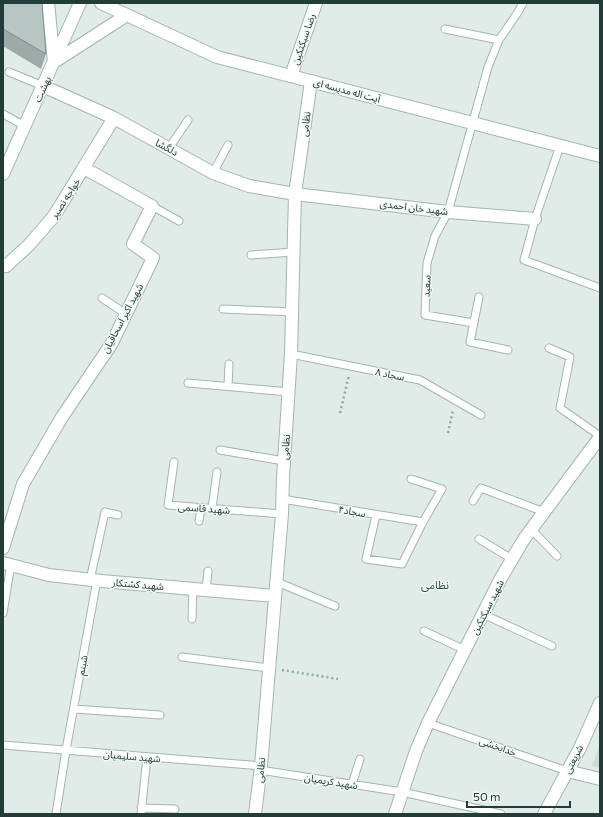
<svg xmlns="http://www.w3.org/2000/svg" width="603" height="817" font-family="Commissioner,'Noto Sans Arabic',sans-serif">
  <rect width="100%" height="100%" fill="#e1ece8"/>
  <!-- built -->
  <path fill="#cfdbd8" d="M600,745v23l-8,-2z"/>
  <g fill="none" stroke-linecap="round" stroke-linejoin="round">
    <!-- lane casing -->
    <g stroke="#a4b4b0" stroke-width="9">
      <path id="lane" d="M445,29l54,11
        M9,72l34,14
        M3,114l22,12
        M560,146l-25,73 -11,41 76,28
        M169,148l19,-28
        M213,173l15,-28
        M152,206l27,15
        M251,255l43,-3
        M479,297l-9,45 38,8
        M102,298l24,16
        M223,309l69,3
        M474,323l-49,-8 2,-52 8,-27 13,-24 40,-145 11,-27 19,-28 5,-9
        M549,348l21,9 -10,51 40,28
        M291,354l129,26 61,35
        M188,383l101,9
        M228,386l1,-22
        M220,450l64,11
        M174,462l-6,43 114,9
        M282,499l141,23
        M473,501l8,-13 63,24
        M212,508l5,-36
        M376,515l-10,44 36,5 21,-42 19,-33 -31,-10
        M199,521l2,-13
        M531,529l26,27
        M479,539l33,20
        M90,580l15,-68 13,3
        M277,582l58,24
        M206,590l2,-19
        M3,613l8,-49
        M483,614l69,32
        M192,619l1,-30
        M424,631l41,19
        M182,657l87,11
        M74,709l86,6
        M428,723l139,48
        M3,745l258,21
        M260,770l142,22 99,22
        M352,784l8,-25
        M141,808l34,1
        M56,814l10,-64 31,-170
        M141,814l6,-57"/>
    </g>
    <!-- street casing -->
    <g stroke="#a4b4b0" stroke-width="14">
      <path id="street" d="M291,76l25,-73
        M43,86l71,32 99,55 36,13 46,8 153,18 87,7
        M3,264l3,2 23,-21 25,-29 60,-98
        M3,548l20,-64 39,-67 50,-74 41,-85 -20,-14 19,-38 -68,-38
        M3,563l46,12 52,6 174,15
        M567,771l33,8
        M255,814l6,-48 21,-252 1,-37 8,-123 4,-160 16,-113
        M395,814l21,-63 12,-28 73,-145 23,-39 76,-102"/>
    </g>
    <!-- secondary casing -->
    <g stroke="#9fb7b2" stroke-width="14">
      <path id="secondary" d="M48,3l6,59 73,-47
        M101,3l116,54 383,99
        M3,174l77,-171
        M544,814l36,-66 20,-45"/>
    </g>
    <!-- path -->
    <path stroke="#81afa8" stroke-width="2.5" stroke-dasharray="2 3" stroke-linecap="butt" d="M340,413l9,-38
      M448,433l5,-23
      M282,670l56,9"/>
    <!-- lane -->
    <use href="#lane" stroke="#fff" stroke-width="7"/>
    <!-- street -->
    <use href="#street" stroke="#fff" stroke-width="12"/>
    <!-- secondary -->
    <use href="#secondary" stroke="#fff" stroke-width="12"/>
  </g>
  <!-- wall -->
  <path fill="#9daaa7" d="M3,3l43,51 -5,15 -38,-23z"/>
  <!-- building -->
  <path fill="#b6c6c2" stroke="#7f8b88" d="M3,3h39l4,51 -43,-25z"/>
  <g text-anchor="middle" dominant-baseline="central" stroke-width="3" stroke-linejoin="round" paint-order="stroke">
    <!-- street labels -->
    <g font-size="10" fill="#213c39" stroke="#f2f8f6">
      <text transform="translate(303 39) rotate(-71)">رضا سبکتکین</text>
      <text transform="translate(42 89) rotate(-65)">بهشت</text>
      <text transform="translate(347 90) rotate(15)">آیت اله مدیسه ای</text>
      <text transform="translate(305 124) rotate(-82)">نظامی</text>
      <text transform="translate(167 147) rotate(28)">دلگشا</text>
      <text transform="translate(65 198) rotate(-57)">خواجه نصیر</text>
      <text transform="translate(414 207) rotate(7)">شهید خان احمدی</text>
      <text transform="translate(426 286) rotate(-87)">سعید</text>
      <text transform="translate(122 318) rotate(-62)">شهید اکبر اسحاقیان</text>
      <text transform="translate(390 374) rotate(11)">سجاد ۸</text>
      <text transform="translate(285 447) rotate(-86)">نظامی</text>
      <text transform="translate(204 508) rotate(4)">شهید قاسمی</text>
      <text transform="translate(352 511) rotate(10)">سجاد۴</text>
      <text transform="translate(138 584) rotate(5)">شهید کشتکار</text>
      <text transform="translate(487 607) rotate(-63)">شهید سبکتکین</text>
      <text transform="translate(82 665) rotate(-79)">شبنم</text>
      <text transform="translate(498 746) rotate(19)">خدابخشی</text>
      <text transform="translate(132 756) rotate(5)">شهید سلیمیان</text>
      <text transform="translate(573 759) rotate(-63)">شریعتی</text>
      <text transform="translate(260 770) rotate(-84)">نظامی</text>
      <text transform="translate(331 781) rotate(9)">شهید کریمیان</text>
    </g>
    <!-- neighbourhood labels -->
    <g font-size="11" fill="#1d4e4a" stroke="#f2f8f6">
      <text x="435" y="584">نظامی</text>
    </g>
  </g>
  <!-- border -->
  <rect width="603" height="817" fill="none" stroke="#213c39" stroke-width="8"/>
  <!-- scale -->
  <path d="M467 801v6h103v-6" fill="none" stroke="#213c39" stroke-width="2"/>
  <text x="473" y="801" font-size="12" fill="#213c39" stroke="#f2f8f6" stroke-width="3" paint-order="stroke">50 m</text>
</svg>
